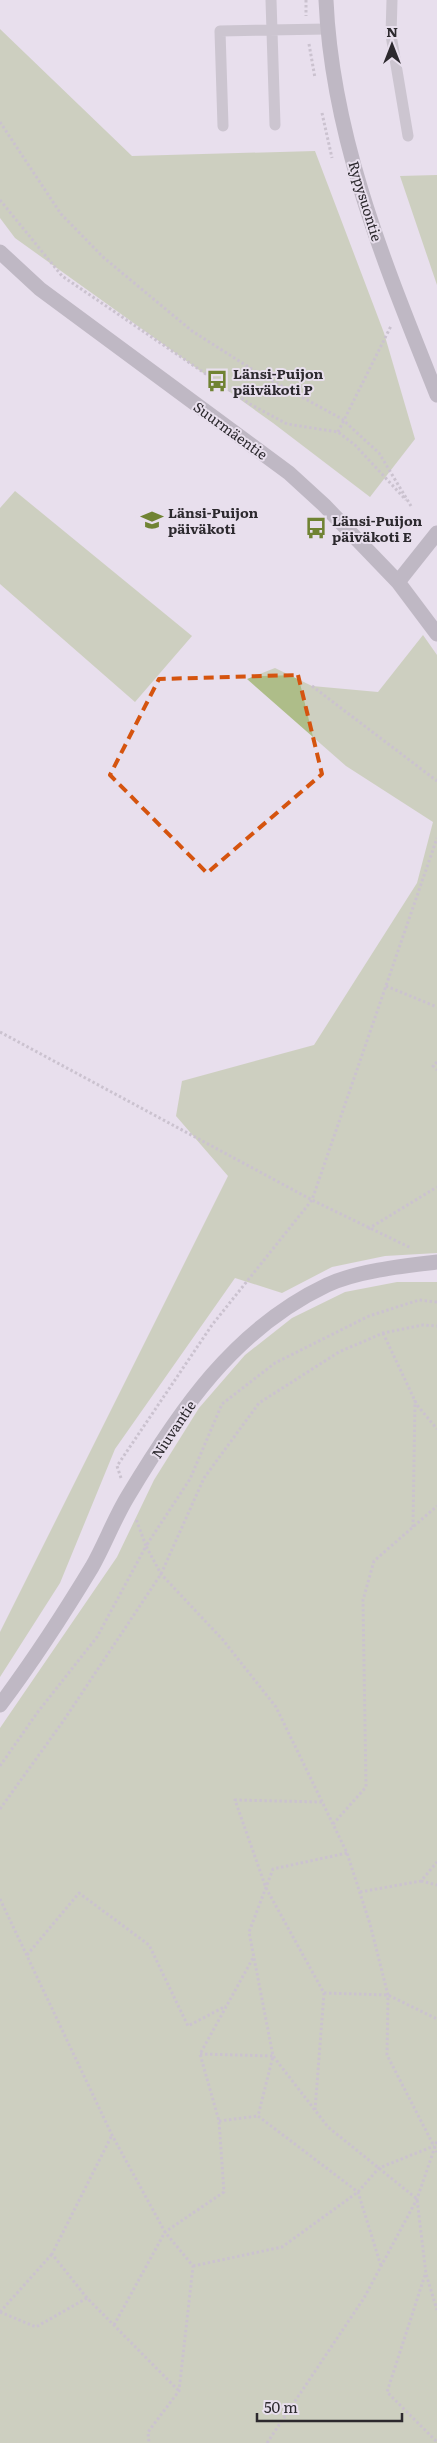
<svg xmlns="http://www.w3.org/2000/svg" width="437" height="2443" font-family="Literata,serif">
  <rect width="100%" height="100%" fill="#e8dfed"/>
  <!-- green -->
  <path fill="#aebd89" d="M0,29l132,127 183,-5 69,182 31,106 -45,58 -97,-74 -258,-185 -15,-20z
    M437,175v110l-37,-109z
    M15,491l177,145 -57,66 -135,-118v-76z
    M423,635l14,20v598l-52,3 -53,11 -50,26 -47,-15 -120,171 -55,134 -60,94v-45l228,-456 -52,-60 6,-35 132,-36 103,-162 16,-61 -87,-56 -99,-87 28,-11 37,18 66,6z
    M397,1282h40v1161h-437v-715l117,-171 37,-77 45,-72 46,-53 47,-37 53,-26z"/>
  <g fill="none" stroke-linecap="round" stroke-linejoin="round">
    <!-- path -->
    <path stroke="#a8a1ac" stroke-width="3" stroke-dasharray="2.5 2.5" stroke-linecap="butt" d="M306,0v16
      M309,44l6,34
      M322,113l10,45
      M0,122l61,92 42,43 89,74 66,42 84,46 37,34 32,53
      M0,200l62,76 188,128 37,20 51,8 17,13 51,55
      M338,432l53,-106
      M312,686l125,95
      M386,986l51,21
      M0,1032l312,168 99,48
      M437,1062l-4,4 4,4
      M368,1229l69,-42
      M437,1302l-18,-2 -50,16 -94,47 -53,41 -32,75 -44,67 15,28 62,66 53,67 71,146 23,71 18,71 -1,60 50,97
      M383,1333l34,72 20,24
      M121,1478l-4,-12 95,-141 100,-125 125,-362
      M413,1527l2,-127
      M0,1766l37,-53 60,-76 49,-91 -10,-27
      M0,1809l64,-89 97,-146 43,-96 55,-75 80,-51 44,-19 40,-8 14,1
      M333,1824l33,-37 -3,-187 11,-39 63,-55
      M347,1853l-74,16 -24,63 24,124 55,71 89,72 9,75 11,36
      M421,1881l16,4
      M360,1892l61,-11 16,-19
      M0,1899l112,236 53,97 28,34 -14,125 -31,41 1,11
      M27,1955l52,-62 70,52 39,81 38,-20
      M324,1993l64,2 49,24
      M200,2054l73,2 -15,60 100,76 23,74
      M315,2110l9,-117 -58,-105 -31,-88 87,2
      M219,2121l39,-5
      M193,2266l89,-19 76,-55 21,-24 55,-22
      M425,2275l-38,117 50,50
      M87,2298l-35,-44 60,-119
      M0,2312l36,15 51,-29 92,93
      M0,2312l52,-58
      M114,2325l51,-93 59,-40 -5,-71 -19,-67 53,-96
      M267,2443l97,-145 53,-99 20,-58"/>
    <!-- lane -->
    <path stroke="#aba7ad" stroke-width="11" d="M271,0l4,125
      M392,0l-1,35 17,101
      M223,126l-3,-95 107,-2"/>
    <!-- secondary -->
    <path stroke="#8f8a92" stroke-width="15" d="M326,0c6,139 60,267 111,395
      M0,252l40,37 249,184 35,32 74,77 39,52
      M398,582l39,-49
      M0,1705c33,-44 63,-90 92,-138 13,-23 22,-48 36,-71 51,-85 106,-167 199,-211 30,-14 76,-19 110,-23"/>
  </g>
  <!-- marked area -->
  <path d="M0 0H437V2443H0ZM298,675l24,99 -115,99 -97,-98 49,-96z" fill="#e8dfed" fill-opacity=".55" fill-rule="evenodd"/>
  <path fill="none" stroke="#d5540f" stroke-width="4" stroke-dasharray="10 6" stroke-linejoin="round" d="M298,675l24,99 -115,99 -97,-98 49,-96z"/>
  <!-- icons -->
  <defs>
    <g id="bus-bare" transform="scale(1.725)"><path d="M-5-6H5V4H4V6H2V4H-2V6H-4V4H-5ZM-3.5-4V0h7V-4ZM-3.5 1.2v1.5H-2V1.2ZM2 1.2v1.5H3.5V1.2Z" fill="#708333" stroke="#e8dfed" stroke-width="2.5" paint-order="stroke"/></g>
    <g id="school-bare" transform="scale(1.725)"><path d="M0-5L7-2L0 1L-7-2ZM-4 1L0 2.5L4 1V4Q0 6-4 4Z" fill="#708333" stroke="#e8dfed" stroke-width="2.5" paint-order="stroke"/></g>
  </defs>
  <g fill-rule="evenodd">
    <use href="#bus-bare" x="217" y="381"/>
    <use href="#school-bare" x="152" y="520"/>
    <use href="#bus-bare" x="316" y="528"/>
  </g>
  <g text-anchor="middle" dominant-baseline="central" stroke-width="4" stroke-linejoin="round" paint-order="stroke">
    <!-- street labels -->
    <g font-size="14" fill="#2c292e" stroke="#e8dfed">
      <text transform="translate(366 201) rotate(73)">Rypysuontie</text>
      <text transform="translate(231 430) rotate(36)">Suurmäentie</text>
      <text transform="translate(173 1429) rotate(-56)">Niuvantie</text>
    </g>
    <!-- poi labels -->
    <g font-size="14" font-weight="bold" fill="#2c292e" stroke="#e8dfed" text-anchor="start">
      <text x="233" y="373">Länsi-Puijon<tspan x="233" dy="16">päiväkoti P</tspan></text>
      <text x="168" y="512">Länsi-Puijon<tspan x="168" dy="16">päiväkoti</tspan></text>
      <text x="332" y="520">Länsi-Puijon<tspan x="332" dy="16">päiväkoti E</tspan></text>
    </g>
  </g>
  <!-- north arrow -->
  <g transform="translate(392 45)" stroke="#e8dfed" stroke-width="4" paint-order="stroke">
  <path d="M0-4L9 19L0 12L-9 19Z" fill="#2c292e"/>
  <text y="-8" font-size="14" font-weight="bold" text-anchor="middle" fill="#2c292e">N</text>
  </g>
  <!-- scale -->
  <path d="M257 2413v8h145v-8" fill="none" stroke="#2c292e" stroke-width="2.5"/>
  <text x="264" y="2413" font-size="15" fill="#2c292e" stroke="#e8dfed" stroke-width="4" paint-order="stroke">50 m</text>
</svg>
